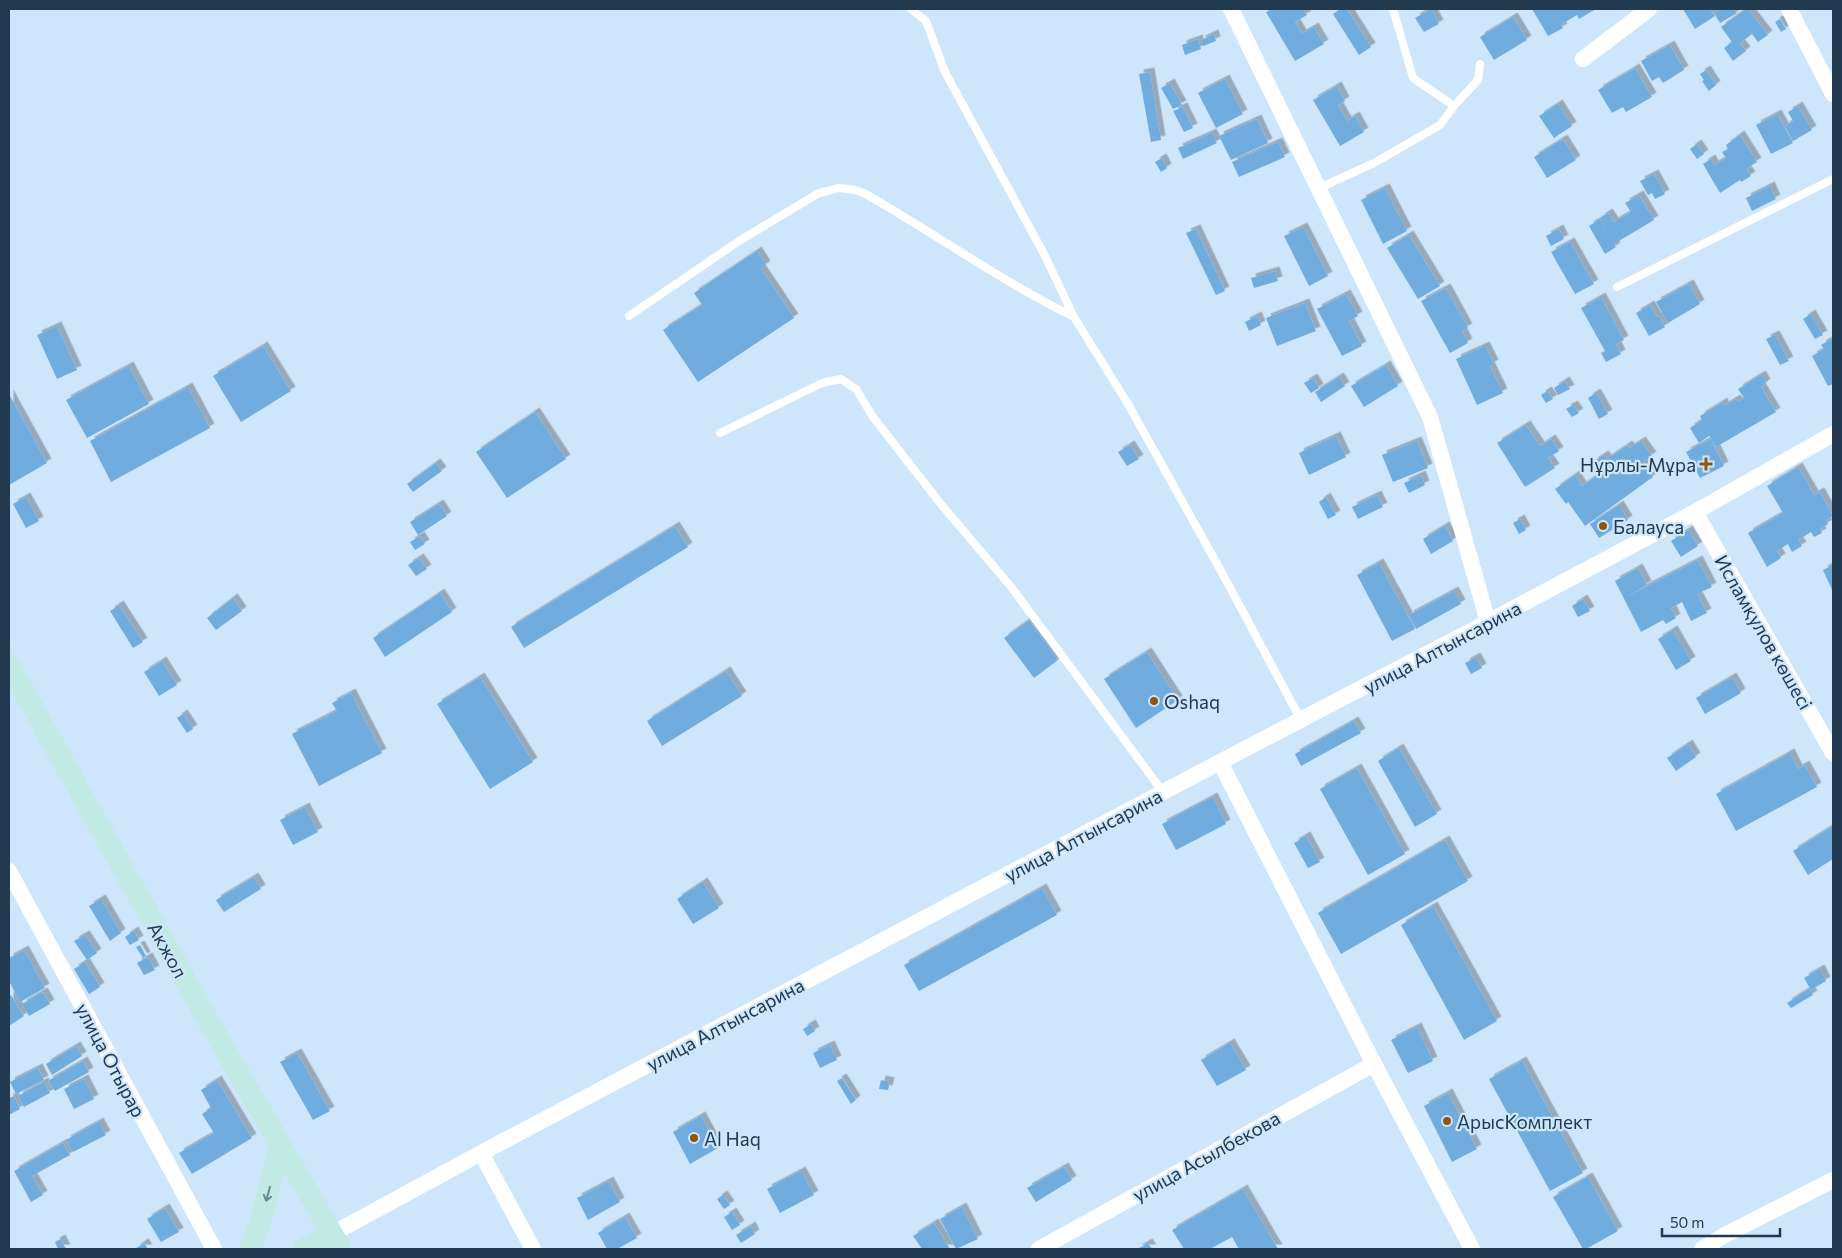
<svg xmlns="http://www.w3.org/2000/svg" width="1842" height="1258" font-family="Commissioner,sans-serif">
  <defs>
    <filter id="shadow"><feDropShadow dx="4.5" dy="-4.5" stdDeviation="0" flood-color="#0004"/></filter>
  </defs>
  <rect width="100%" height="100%" fill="#cee6fb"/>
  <!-- building -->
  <path fill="#70adde" filter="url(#shadow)" d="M1272,9h31l4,6 -12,7 7,12 12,-7 10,17 -29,17 -29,-49z
    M1340,9h7l24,38 -12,8 -26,-41z
    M1431,9l8,15 -15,8 -9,-14z
    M1532,9h64l-17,10 -2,-4 -10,6 -6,3 2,4 -15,8z
    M1683,9h27l5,7 -20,13z
    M1721,9h13l3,4 -17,10 -6,-10z
    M1746,9h2l20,26 -10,7 -6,-8 -12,9 6,8 -13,10 -9,-13 8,-6 -11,-15z
    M1513,17l14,23 -33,20 -14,-23z
    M1780,19l6,10 -5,3 -6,-10z
    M1214,34l2,7 -13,5 -2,-6z
    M1198,39l3,10 -16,6 -3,-10z
    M1670,45l14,25 -21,13 -4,-6 -7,4 -11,-20z
    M1635,68l17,29 -26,15 -3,-5 -11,6 -14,-23z
    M1706,70l10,15 -7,6 -7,-10 2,-1 -4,-6z
    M1150,72l11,68 -10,2 -12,-68z
    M1225,79l18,35 -27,14 -18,-35z
    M1170,83l12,22 -9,4 -12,-21z
    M1337,86l8,15 -7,4 9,16 8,-5 9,16 -24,14 -27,-46z
    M1558,104l14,22 -18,12 -15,-22z
    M1798,106l14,24 -19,11 -8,-15 8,-5 -5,-9z
    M1183,107l10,21 -9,4 -11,-21z
    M1777,114l16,29 -22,11 -15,-29z
    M1257,119l11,24 -37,17 -12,-24z
    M1212,133l5,10 -34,16 -5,-11z
    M1740,135l17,27 -11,7 5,7 -10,6 -1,-2 -20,13 -17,-29 8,-5 3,6 12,-7 -4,-6 6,-3 -2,-4z
    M1563,139l13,21 -29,18 -13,-21z
    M1278,142l7,15 -46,20 -7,-15z
    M1697,144l7,10 -7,5 -7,-10z
    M1162,158l5,10 -6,4 -6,-10z
    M1654,174l11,20 -10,5 -3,-6 -4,2 -8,-14z
    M1770,186l6,13 -24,12 -6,-13z
    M1385,188l22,43 -24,13 -22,-44z
    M1639,195l15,25 -40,24 2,3 -11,7 -16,-28 11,-7 8,13 -8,-14 8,-5 6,9 17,-10 -6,-9z
    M1303,227l25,49 -19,10 -25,-50z
    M1196,229l29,62 -9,4 -30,-62z
    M1559,229l5,10 -13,7 -5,-10z
    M1409,235l31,51 -22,13 -31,-51z
    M1570,242l24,42 -19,10 -24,-42z
    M757,251l9,14 -5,4 33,49 -96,64 -35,-52 39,-25 -8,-12z
    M1275,271l3,10 -24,7 -3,-10z
    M1689,284l11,20 -32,19 -12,-21z
    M1446,288l22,40 -6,3 6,12 -18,10 -29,-52z
    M1346,294l12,22 -9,5 13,25 -20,10 -25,-47z
    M1601,297l23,43 -8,4 5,10 -15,8 -5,-9 4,-2 -24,-43z
    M1305,303l11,28 -39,15 -11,-28z
    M1650,305l7,12 2,-1 6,11 -16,9 -13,-23z
    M1811,314l12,21 -8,4 -12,-20z
    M1257,316l4,9 -12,6 -4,-9z
    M57,326l20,44 -20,9 -20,-44z
    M1775,335l14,26 -9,4 -14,-26z
    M1833,338v46l-5,2 -16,-30 12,-7 -3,-4z
    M263,346l28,45 -50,31 -28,-46z
    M1485,346l9,18 -4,2 13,27 -26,12 -21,-46z
    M1386,365l12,21 -34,21 -13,-21z
    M129,366l20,38 -62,34 -21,-38z
    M1761,375l5,8 -5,4 15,25 -60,35 -7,-12v1l-10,7 -9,-15 12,-8 -2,-4 23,-14 1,4 12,-7 2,3 6,-4 -6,-9z
    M1339,377l6,9 -24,16 -6,-10z
    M1313,378l6,10 -8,5 -7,-10z
    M1565,381l5,8 -12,6 -4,-7z
    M188,387l22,41 -99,54 -21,-41z
    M1547,391l6,8 -7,4 -5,-8z
    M1596,393l12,21 -9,5 -11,-21z
    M9,394l38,69 -38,22z
    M1573,405l6,8 -7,4 -6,-8z
    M535,412l31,47 -59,39 -31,-46z
    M1526,425l14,21 11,-7 8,12 -11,7 7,10 -30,19 -28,-44z
    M1336,436l10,21 -37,18 -10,-22z
    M1711,439l13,27 -24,12 -14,-26z
    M1417,441l11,27 -35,14 -11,-27z
    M1641,441l11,15 -9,6 10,15 -68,49 -17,-24 -2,2 -11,-15 20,-14 7,11 19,-13 -8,-11 11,-7 3,4 21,-14 2,3z
    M1130,445l9,14 -12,7 -9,-14z
    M436,463l6,8 -29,21 -6,-8z
    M1798,467l16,28 6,-3 13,24 -7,4 2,4 -8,5 2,4 -8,4 -3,-5 -13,8 4,6 -10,6 -4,-8 -11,7 4,7 -14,9 -19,-34 35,-20 -16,-27z
    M1421,475l4,10 -16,8 -5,-10z
    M1377,495l6,12 -25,12 -6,-12z
    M26,497l13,24 -13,7 -13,-24z
    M1326,497l10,18 -8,4 -9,-17z
    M439,504l8,12 -29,19 -8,-13z
    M1619,505l9,15 -29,18 -9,-14z
    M1520,519l6,11 -7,4 -6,-11z
    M675,526l13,21 -164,101 -13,-21z
    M1445,526l8,15 -22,13 -8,-15z
    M1688,530l10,16 -17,11 -10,-16z
    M420,536l5,8 -10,6 -5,-8z
    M419,558l8,11 -11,7 -8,-11z
    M1698,560l14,27 -15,7 10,19 -16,8 -9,-19 -11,6 5,10 -10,6 -3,-4 -22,12 -26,-51 23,-13 9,17 -21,12z
    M1379,563l36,66 -23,12 -35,-66z
    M1833,565v27l-10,-22z
    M1454,591l7,13 -45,25 -7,-14z
    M440,593l12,19 -67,45 -12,-19z
    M233,598l9,13 -26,19 -9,-12z
    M1583,599l7,12 -12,6 -6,-11z
    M119,605l24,37 -10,6 -23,-37z
    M1029,620l29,40 -24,18 -30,-40z
    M1673,630l18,31 -15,9 -18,-31z
    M1147,652l31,48 -42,28 -32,-49z
    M1476,657l6,11 -11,6 -6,-11z
    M162,661l15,24 -18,11 -15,-24z
    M726,671l16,25 -80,50 -15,-25z
    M480,677l53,85 -43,27 -53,-85z
    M1732,677l9,16 -36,21 -9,-16z
    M351,693l31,60 -63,33 -27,-52 45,-23 -5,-8z
    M183,714l10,15 -6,4 -10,-15z
    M1354,721l7,12 -60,33 -6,-12z
    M1688,744l8,13 -20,14 -9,-13z
    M1399,748l38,66 -22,13 -37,-66z
    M1790,753l8,16 7,-4 12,22 -81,44 -20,-37z
    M1357,768l48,86 -37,21 -48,-86z
    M1213,797l13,27 -50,26 -14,-26z
    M305,807l13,25 -25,13 -13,-25z
    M1833,826v33l-25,16 -15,-24z
    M1306,836l14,26 -12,6 -14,-25z
    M1445,840l23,41 -127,73 -23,-41z
    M254,877l7,12 -37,23 -8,-12z
    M703,882l16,26 -26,16 -16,-25z
    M1042,888l15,27 -138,76 -15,-26z
    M101,899l20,34 -11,8 -21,-35z
    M1433,906l64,115 -33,19 -63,-115z
    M134,931l5,9 -9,5 -5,-8z
    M85,935l12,18 -10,7 -13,-19z
    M140,945l6,11 -3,2 -7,-11z
    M24,950l21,38 -25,14 -11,-21v-23z
    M148,957l7,13 -11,5 -7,-12z
    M85,962l15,25 -11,7 -15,-25z
    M1820,969l6,12 -15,9 -7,-12z
    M1809,989l4,6 -22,13 -4,-5z
    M43,992l7,12 -21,12 -7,-12z
    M11,995l13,21 -15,10v-29z
    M811,1024l4,7 -8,5 -4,-7z
    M1417,1027l16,34 -25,12 -17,-33z
    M1230,1043l16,27 -29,16 -16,-26z
    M830,1045l7,15 -17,8 -7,-15z
    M76,1046l6,10 -30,19 -6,-11z
    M297,1053l33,58 -17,9 -33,-58z
    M83,1061l6,11 -34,19 -7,-10z
    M1522,1061l61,112 -33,18 -61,-112z
    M38,1068l6,12 -28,14 -6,-12z
    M842,1078l14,22 -5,4 -14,-23z
    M84,1079l10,20 -20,10 -10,-20z
    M217,1080l35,58 -60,36 -13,-21 35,-20 -12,-19 9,-6 -10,-18z
    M881,1080l9,2 -2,8 -9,-1z
    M44,1082l6,11 -26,14 -6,-11z
    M1448,1093l29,56 -25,13 -28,-56z
    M14,1096l6,13 -11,6v-17z
    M701,1116l17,32 -28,16 -17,-32z
    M99,1122l7,13 -33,17 -7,-12z
    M63,1143l7,12 -38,21 11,19 -12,7 -17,-31z
    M1064,1167l8,13 -36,22 -9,-14z
    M801,1171l13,24 -34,18 -13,-24z
    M1588,1177l30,54 -32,18h-3l-30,-52z
    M609,1181l11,21 -32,18 -11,-22z
    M1243,1189l35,60h-39l-7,-12 -22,12h-26l-12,-19z
    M723,1195l7,10 -6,4 -7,-10z
    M962,1207l16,32 -22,10 -16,-30z
    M165,1208l14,24 -18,10 -14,-23z
    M732,1212l8,13 -8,5 -8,-13z
    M625,1217l12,21 -20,11h-10l-9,-16z
    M934,1223l16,26h-28l-9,-13z
    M751,1226l4,8 -14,9 -5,-8z
    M61,1239l5,10h-8l-3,-7z
    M144,1243l4,6h-13z
    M1148,1243l4,6h-15z"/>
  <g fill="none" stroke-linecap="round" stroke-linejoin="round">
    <!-- service -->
    <path stroke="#fff" stroke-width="8" d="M911,9l15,12 19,51 99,182 30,63 54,87 93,167 80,149
      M1393,9l20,69 41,28
      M1319,188l55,-25 66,-38 14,-19 24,-26 2,-16
      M1617,287l216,-108
      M629,316l110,-75 80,-48 20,-5 16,2 9,3c70,40 137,88 210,124
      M720,433l102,-50 19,-4 15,10 17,28 67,86 72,85 151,204"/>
    <!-- minor -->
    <path stroke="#fff" stroke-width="16" d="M1231,9l199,408 58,205
      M1789,9l44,85
      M1583,59l66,-50
      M1695,512l138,241
      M1220,762l154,302 98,185
      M9,871l205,378
      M481,1153l52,96
      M332,1234l149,-81 739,-391 268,-140 207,-110 138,-78
      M1039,1249l335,-185
      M1702,1249l21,-13 110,-56"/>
    <!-- secondary -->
    <path stroke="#c2eae5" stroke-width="22" d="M9,665l200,357 132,227
      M250,1249l10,-26 20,-77
      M304,1249l28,-15"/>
  </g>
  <!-- one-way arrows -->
  <defs><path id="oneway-shaft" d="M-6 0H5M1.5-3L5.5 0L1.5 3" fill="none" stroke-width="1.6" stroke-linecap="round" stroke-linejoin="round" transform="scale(1.25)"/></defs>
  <use stroke="#698992" href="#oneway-shaft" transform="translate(268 1194) rotate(105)"/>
  <!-- markers -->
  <g fill="#8f5610" stroke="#cee6fb" stroke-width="2">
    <path d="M1703.5 456.5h5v5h5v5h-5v5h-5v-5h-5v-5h5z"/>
    <circle cx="1603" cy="526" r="5"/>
    <circle cx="1154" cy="701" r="5"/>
    <circle cx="1447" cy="1121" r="5"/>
    <circle cx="694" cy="1138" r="5"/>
  </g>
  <g text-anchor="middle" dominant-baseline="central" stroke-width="4.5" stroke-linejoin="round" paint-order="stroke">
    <!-- poi labels -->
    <g font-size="19" fill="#213a4f" stroke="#cee6fb" text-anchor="start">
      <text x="1696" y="464" text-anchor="end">Нұрлы-Мұра</text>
      <text x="1613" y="526">Балауса</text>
      <text x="1164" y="701">Oshaq</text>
      <text x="1457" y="1121">АрысКомплект</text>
      <text x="704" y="1138">Al Haq</text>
    </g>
    <!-- street labels -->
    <g font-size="19" fill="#213a4f" stroke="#cee6fb">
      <text transform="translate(1764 632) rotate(60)">Исламқулов көшесі</text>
      <text transform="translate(1442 647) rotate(-28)">улица Алтынсарина</text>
      <text transform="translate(1083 835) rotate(-28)">улица Алтынсарина</text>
      <text transform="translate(168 950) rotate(61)">Акжол</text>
      <text transform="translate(725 1024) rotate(-28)">улица Алтынсарина</text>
      <text transform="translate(111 1060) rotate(62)">улица Отырар</text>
      <text transform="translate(1206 1156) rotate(-29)">улица Асылбекова</text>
    </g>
  </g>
  <!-- border -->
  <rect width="1842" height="1258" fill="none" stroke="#213a4f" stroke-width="20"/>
  <!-- scale -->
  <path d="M1662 1228v8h118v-8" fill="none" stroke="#213a4f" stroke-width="2.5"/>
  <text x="1670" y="1228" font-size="15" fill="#213a4f" stroke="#cee6fb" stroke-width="4" paint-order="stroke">50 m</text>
</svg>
